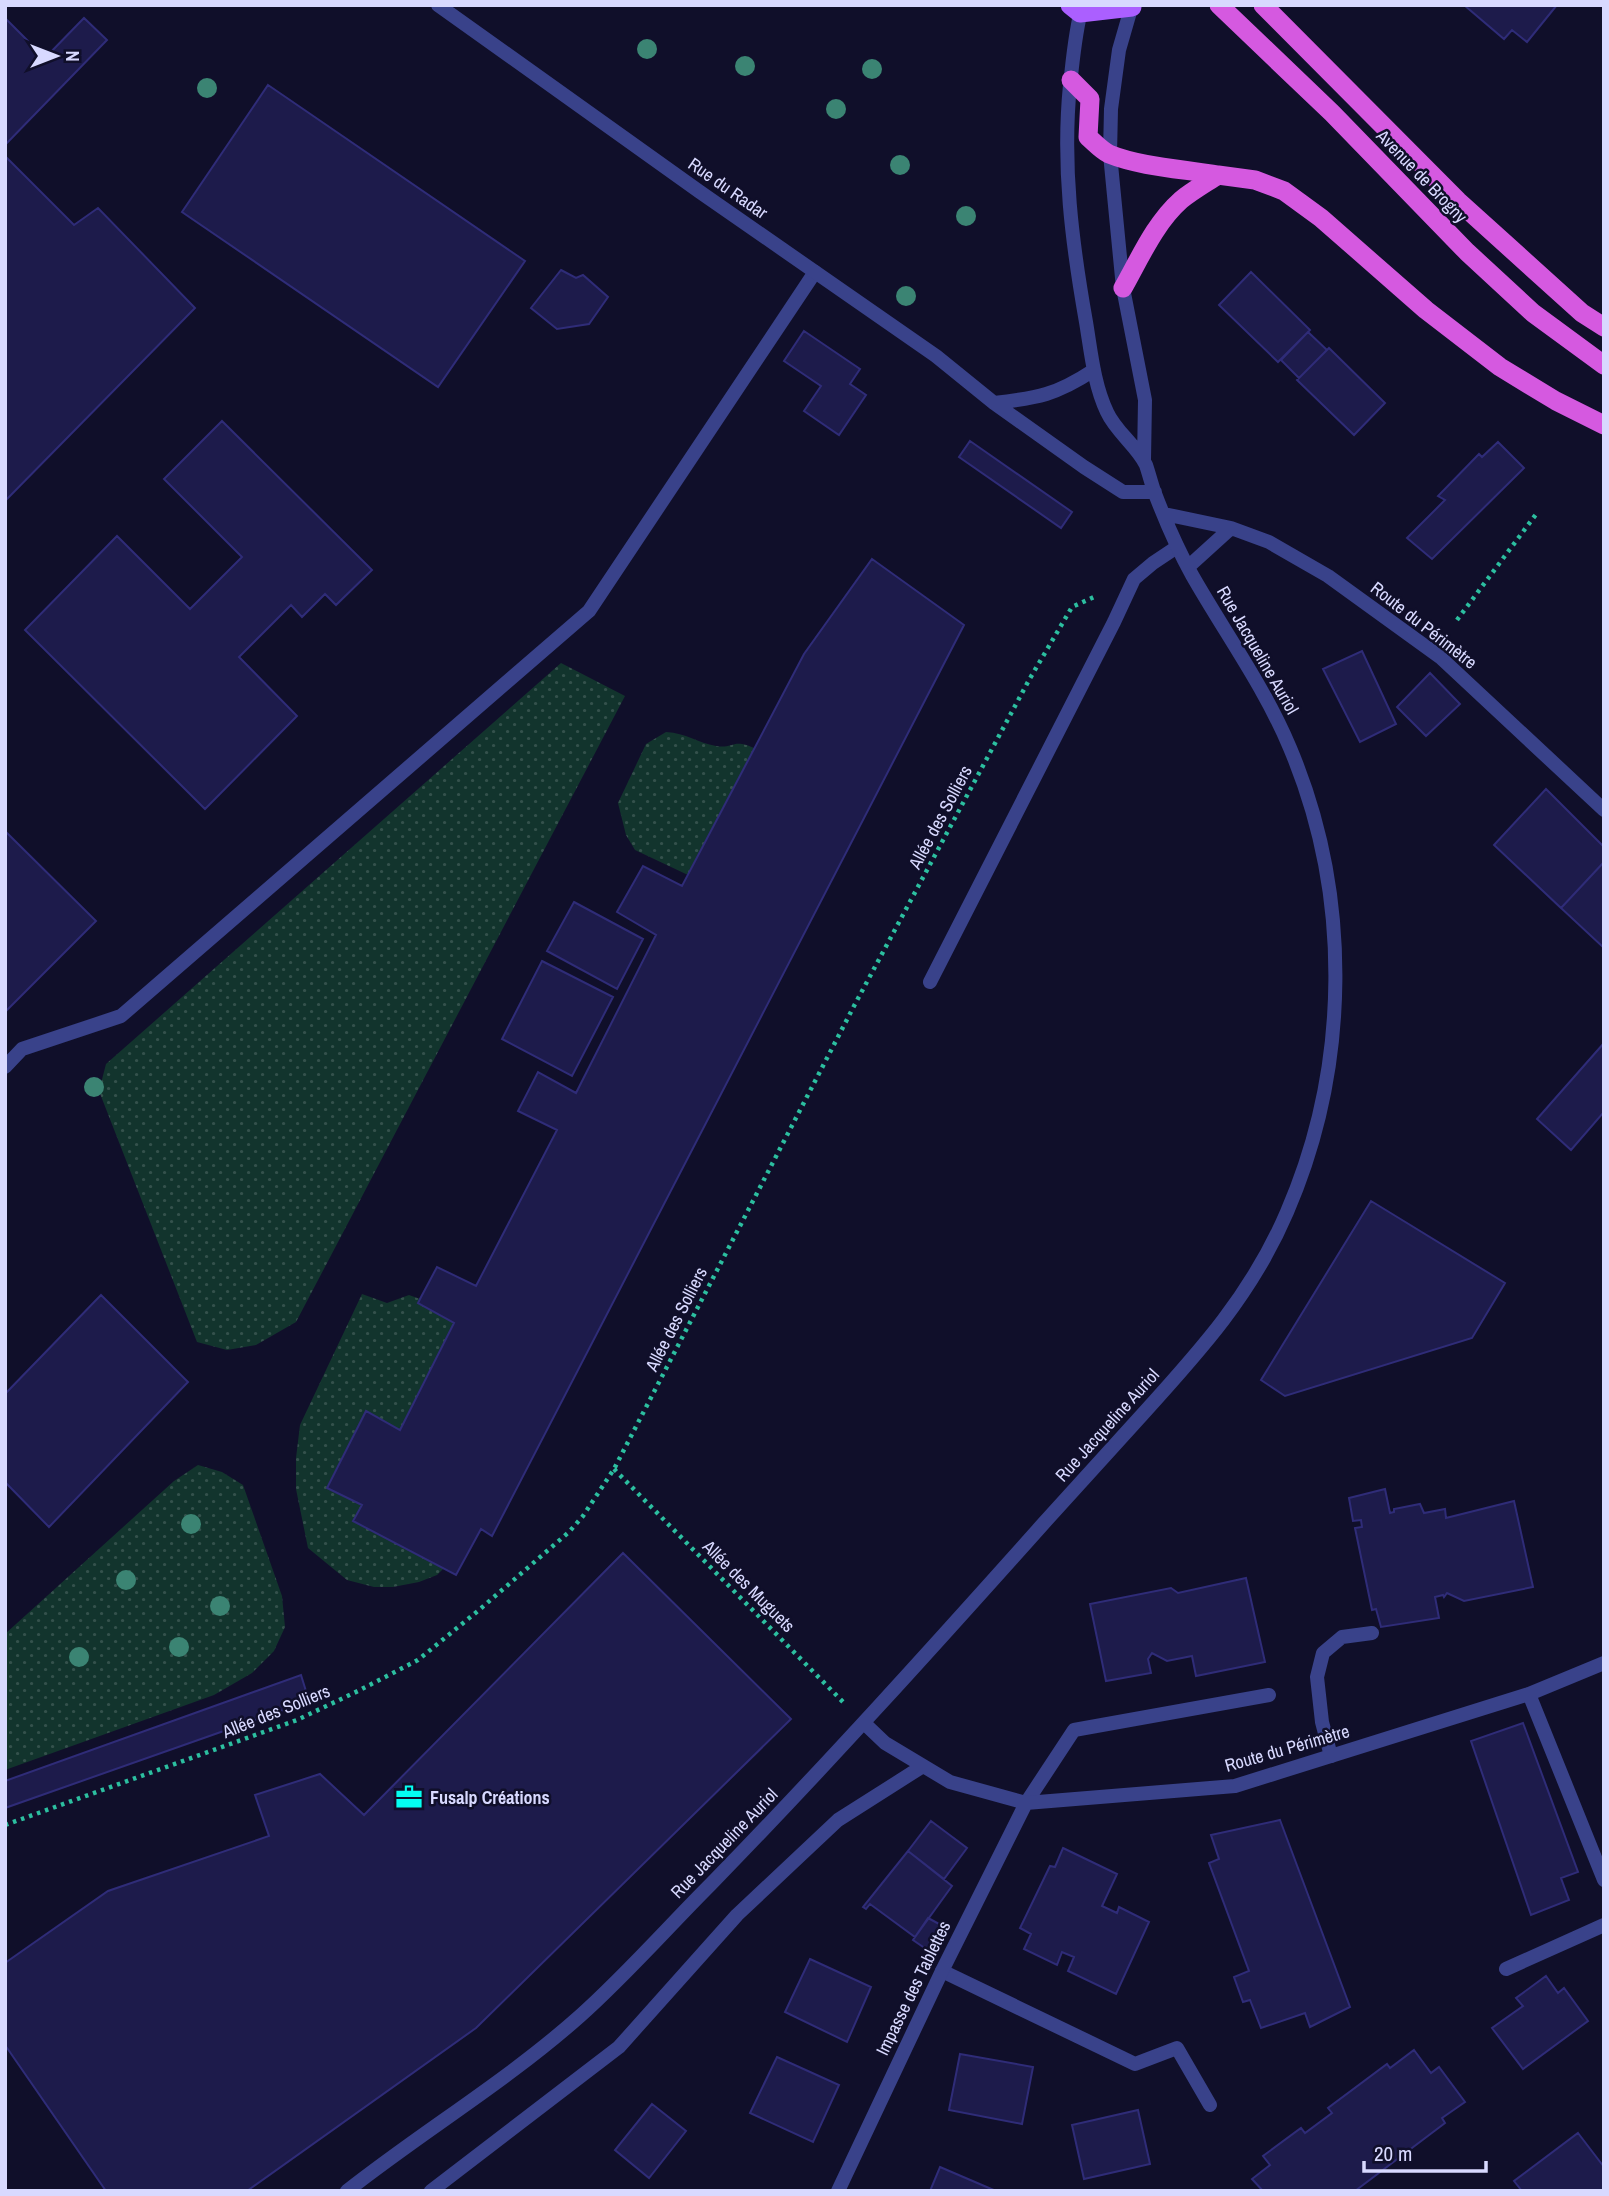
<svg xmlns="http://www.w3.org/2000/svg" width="1609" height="2196" font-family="'Archivo Narrow',sans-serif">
  <defs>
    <pattern id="grass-dots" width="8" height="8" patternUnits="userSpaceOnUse" patternTransform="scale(1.75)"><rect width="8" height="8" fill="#12342d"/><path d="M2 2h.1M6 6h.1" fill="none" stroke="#34514c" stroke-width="1.8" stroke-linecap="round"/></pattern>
  </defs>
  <rect width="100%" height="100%" fill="#100f2a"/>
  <!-- grass -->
  <path fill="url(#grass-dots)" d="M561,663l64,33 -329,626 -40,23 -29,5 -30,-8 -98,-251 7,-27z
    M666,732c20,1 32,11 50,14 17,3 17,-8 38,2l-66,127 -53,-25 -9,-15 -8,-32 28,-59z
    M362,1294l25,9 22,-8 11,4 -2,4 36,20 -54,107 -34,-18 -39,75 35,18 -9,16 91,47 -7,7 -18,7 -26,5h-19l-27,-7 -39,-32 -12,-59v-31l4,-33z
    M198,1465l24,7 21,13 39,111 3,31 -11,24 -22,22 -38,22 -209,75v-136l169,-153z"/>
  <!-- building -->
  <path fill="#1d1b4b" stroke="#2f2c78" stroke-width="2" d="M1464,5h93l-30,37 -15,-12 -8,9z
    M5,18l40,40 39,-40 23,22 -102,105z
    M268,85l257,176 -87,126 -256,-175z
    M5,156l69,69 24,-17 97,100 -190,193z
    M561,270l15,8 7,-3 25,22 -19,27 -32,5 -26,-21z
    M1251,272l59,58 -32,32 -59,-57z
    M804,331l56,38 -10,15 16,11 -27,40 -35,-24 17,-25 -37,-25z
    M1308,332l19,18 -28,28 -18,-18z
    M1329,348l56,55 -31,32 -57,-55z
    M222,421l150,149 -36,35 -11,-11 -23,23 -11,-12 -52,52 58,59 -92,93 -180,-179 92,-94 73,73 52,-52 -78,-78z
    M970,441l102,71 -11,16 -102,-71z
    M1498,442l26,26 -92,91 -25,-21 38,-38 -7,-4 41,-42 3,3z
    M872,559l92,66 -472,911 -11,-7 -25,46 -103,-54 9,-16 -35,-17 39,-77 34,19 54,-107 -36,-20 2,-4 17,-32 39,19 81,-156 -39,-19 20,-39 38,21 80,-158 -39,-23 26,-46 39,20 122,-232z
    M1362,651l34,73 -36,18 -37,-73z
    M1430,673l30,31 -34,32 -29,-29z
    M1546,789l58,58v15l-43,46 -67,-63z
    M5,831l91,90 -91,91z
    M1604,862v86l-43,-40z
    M574,902l69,37 -26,50 -70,-38z
    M542,961l71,36 -41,79 -70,-37z
    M1604,1043v69l-33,38 -34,-31z
    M1371,1201l134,82 -33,55 -187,58 -24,-16z
    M101,1295l87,87 -139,145 -44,-45v-88z
    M1385,1489l5,24 4,-1v-3l26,-5 4,9 21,-4 1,9 68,-17 19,86 -69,14 -17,-8 -3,4 -1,-2 -8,2 4,21 -58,9 -5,-18 -4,1 -17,-82 7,-1 -1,-7 -8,1 -4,-23z
    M623,1553l168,166 -315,309 -229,163h-141l-101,-146v-82l103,-72 161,-55 -14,-41 65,-21 44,41z
    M1246,1578l19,84 -69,14 -4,-20 -25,5 -15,-8 -4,6 3,14 -45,8 -16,-77 81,-16 7,5z
    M301,1675l8,26 -304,107v-27z
    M1523,1723l55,149 -17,6 8,22 -38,15 -60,-174z
    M1280,1820l70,187 -40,20 -5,-14 -44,15 -11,-28 -7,2 -9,-25 15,-6 -40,-108 10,-4 -8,-24z
    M931,1821l36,27 -23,31 -36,-28z
    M1063,1848l54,26 -15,32 15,7 2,-6 30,15 -33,72 -48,-23 6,-14 -12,-5 -5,13 -33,-16 7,-15 -11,-6 30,-62 5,1z
    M908,1851l44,35 -37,51 -45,-33 -4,5 -3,-2z
    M928,1918l13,7 -12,26 -16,-11z
    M810,1959l61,28 -24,55 -62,-30z
    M1546,1976l12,17 6,-5 24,33 -65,48 -31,-41 31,-22 -7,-8z
    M1414,2050l17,23 8,-6 26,35 -23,16 3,5 -90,68h-92l-11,-12 18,-14 -7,-9 38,-28 4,5 27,-20 -4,-5 59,-44 3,4z
    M960,2054l73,13 -11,57 -73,-14z
    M777,2057l62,28 -26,57 -63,-29z
    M652,2104l34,27 -37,47 -34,-28z
    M1138,2110l12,54 -66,15 -12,-54z
    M1578,2133l26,34v23l-82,1 -8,-10z
    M940,2167l56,24h-66z"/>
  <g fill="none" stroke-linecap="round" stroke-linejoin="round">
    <!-- path -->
    <path stroke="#2cbfa0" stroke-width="4.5" stroke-dasharray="3.5 5" stroke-linecap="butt" d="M1457,620l80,-107
      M614,1469l230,234
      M5,1825l292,-105 61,-29 60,-31 61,-50 90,-78 14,-16 31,-47 240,-463 175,-326 43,-73 22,-10"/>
    <!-- service -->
    <path stroke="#39428a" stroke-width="14" d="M930,982l184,-360 20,-43 19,-16 24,-16
      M5,1067l17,-18 99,-33 468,-405 226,-339
      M1331,1756l-9,-34 -5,-45 6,-24 19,-16 30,-4
      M1026,1803l48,-73 195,-35
      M1506,1969l98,-44
      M942,1971l193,93 42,-16 33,57"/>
    <!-- minor -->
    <path stroke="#39428a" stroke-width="14" d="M438,5l262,187 236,164 58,47 90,64 39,25h32
      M1132,5l-13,45 -8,59 -1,45 13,134 22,112 -1,60
      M994,403c44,-5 62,-8 100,-33
      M1164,514l67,14 38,14 59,34 112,81 164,153
      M1188,567l43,-39
      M1529,1694l75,186
      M864,1723l21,20 65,39 76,21 209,-17 294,-92 75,-31
      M347,2191c76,-60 160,-110 233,-175 46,-41 87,-88 131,-132 114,-117 223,-238 332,-360 33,-36 65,-72 98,-108 59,-65 111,-122 146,-204 63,-146 65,-317 3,-464 -26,-62 -65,-115 -98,-173 -15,-27 -27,-55 -38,-84 -3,-9 -5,-17 -8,-26 -9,-19 -30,-33 -39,-53 -13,-27 -16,-60 -21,-90 -14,-79 -24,-157 -16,-237 3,-26 5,-53 12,-78
      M431,2191l188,-144 118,-132 101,-95 85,-54
      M838,2191l104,-220 84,-168"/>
    <!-- primary -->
    <path stroke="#ab5fff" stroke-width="19" d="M1070,5l10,8 52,-6"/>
    <!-- trunk -->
    <path stroke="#d559e0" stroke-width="19" d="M1219,5l113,108 135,139 66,61 71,52
      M1263,5l195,196 124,112 22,14
      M1071,80l19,19 -2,38c7,6 13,13 21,17 32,13 75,15 109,21
      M1123,288c17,-30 32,-65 58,-88 11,-9 25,-17 37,-25l37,5 29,11 37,27 105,92 74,57 56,34 48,24"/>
  </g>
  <!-- trees -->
  <g fill="#3b8473">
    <circle cx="647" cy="49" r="10"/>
    <circle cx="745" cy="66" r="10"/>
    <circle cx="872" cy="69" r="10"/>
    <circle cx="207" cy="88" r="10"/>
    <circle cx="836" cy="109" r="10"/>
    <circle cx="900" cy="165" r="10"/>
    <circle cx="966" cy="216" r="10"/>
    <circle cx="906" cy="296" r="10"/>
    <circle cx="94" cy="1087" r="10"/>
    <circle cx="191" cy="1524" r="10"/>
    <circle cx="126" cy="1580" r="10"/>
    <circle cx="220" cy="1606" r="10"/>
    <circle cx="179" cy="1647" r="10"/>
    <circle cx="79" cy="1657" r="10"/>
  </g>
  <!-- icons -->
  <defs>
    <g id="office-bare" transform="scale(2.1)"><path d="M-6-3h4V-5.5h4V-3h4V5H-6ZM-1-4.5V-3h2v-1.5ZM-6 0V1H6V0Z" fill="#04fff2" stroke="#100f2a" stroke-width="2.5" paint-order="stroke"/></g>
  </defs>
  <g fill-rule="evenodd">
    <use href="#office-bare" x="409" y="1797"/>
  </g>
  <g text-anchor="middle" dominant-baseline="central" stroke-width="5" stroke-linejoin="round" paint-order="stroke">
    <!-- street labels -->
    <g font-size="18" fill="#d8d9ff" stroke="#100f2a">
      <text transform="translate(1422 176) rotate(46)">Avenue de Brogny</text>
      <text transform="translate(728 188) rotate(35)">Rue du Radar</text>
      <text transform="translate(1424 625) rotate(38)">Route du Périmètre</text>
      <text transform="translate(1258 650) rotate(60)">Rue Jacqueline Auriol</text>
      <text transform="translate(940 817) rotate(-62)">Allée des Solliers</text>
      <text transform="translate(676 1319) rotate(-63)">Allée des Solliers</text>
      <text transform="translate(1107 1425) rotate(-48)">Rue Jacqueline Auriol</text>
      <text transform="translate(749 1586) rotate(45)">Allée des Muguets</text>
      <text transform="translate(276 1711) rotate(-22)">Allée des Solliers</text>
      <text transform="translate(1287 1748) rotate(-16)">Route du Périmètre</text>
      <text transform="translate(724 1843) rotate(-46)">Rue Jacqueline Auriol</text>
      <text transform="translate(913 1988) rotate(-64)">Impasse des Tablettes</text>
    </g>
    <!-- poi labels -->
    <g font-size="18" font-weight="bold" fill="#d8d9ff" stroke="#100f2a" text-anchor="start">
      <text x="430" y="1797">Fusalp Créations</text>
    </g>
  </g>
  <!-- border -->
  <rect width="1609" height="2196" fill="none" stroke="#d8d9ff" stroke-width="14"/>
  <!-- north arrow -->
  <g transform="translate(56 56) rotate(90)" stroke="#100f2a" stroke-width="5" paint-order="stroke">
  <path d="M0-5L12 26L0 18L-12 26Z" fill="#d8d9ff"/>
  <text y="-10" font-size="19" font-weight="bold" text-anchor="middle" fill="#d8d9ff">N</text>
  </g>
  <!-- scale -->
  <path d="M1364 2161v10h122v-10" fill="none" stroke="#d8d9ff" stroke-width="3.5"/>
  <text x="1374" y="2161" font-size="21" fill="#d8d9ff" stroke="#100f2a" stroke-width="5" paint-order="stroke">20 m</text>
</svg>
